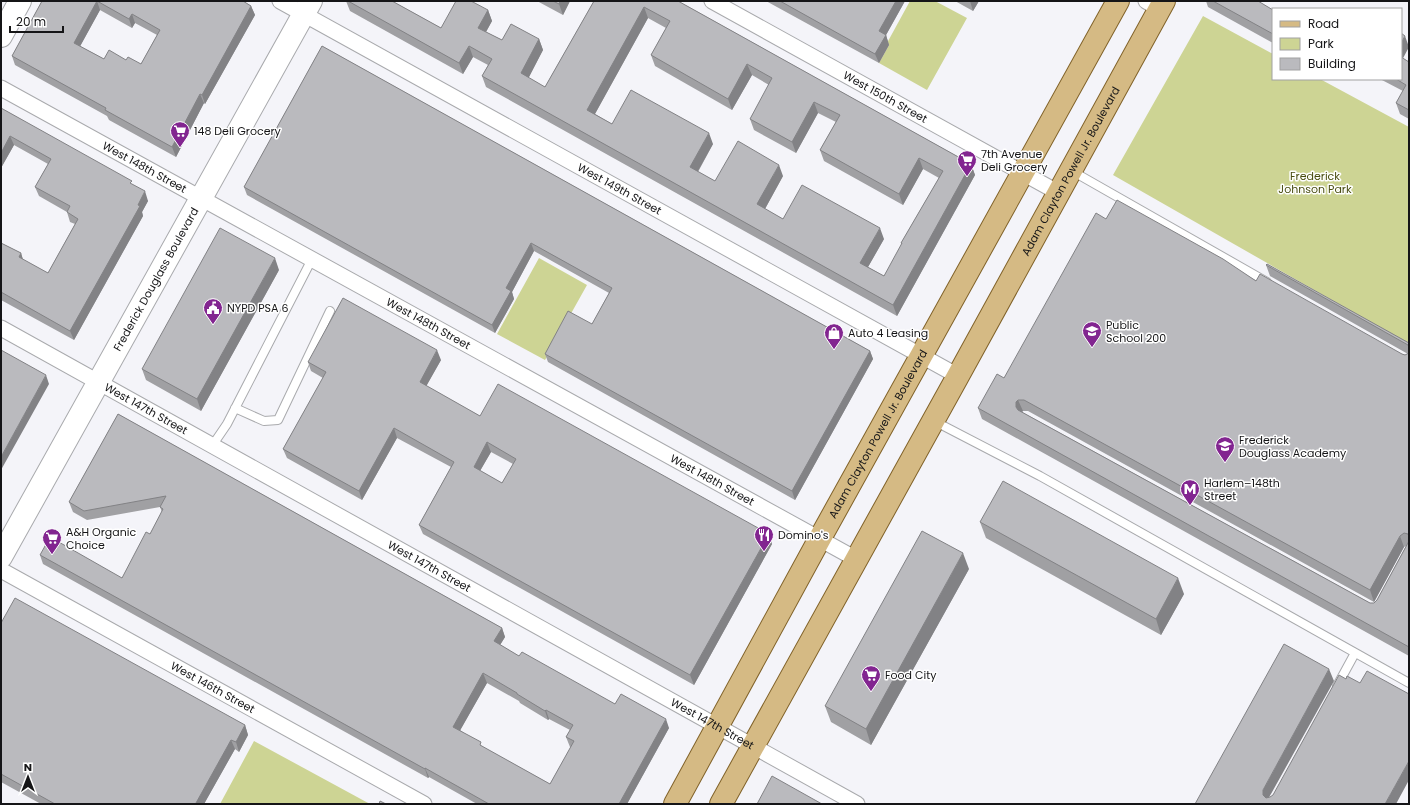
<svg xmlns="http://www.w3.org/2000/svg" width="1410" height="805" font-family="Poppins,sans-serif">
  <rect width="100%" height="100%" fill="#f4f4f9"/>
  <!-- green -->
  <path fill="#cdd494" d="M910,1h25l32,17 -40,72 -48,-27 10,-18 -2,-2z
    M1203,16l70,38v25h47l89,48v217l-296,-169z
    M539,258l48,27 -42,75 -48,-26z
    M254,741l116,63h-150z"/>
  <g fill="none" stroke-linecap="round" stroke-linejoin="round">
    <!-- lane casing -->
    <g stroke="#a9aaad" stroke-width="10">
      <path id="lane" d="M1072,171l195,111
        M235,408l29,13 14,-1 52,-109
        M934,421l106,55 369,207
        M212,446l15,-22 85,-165
        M1337,686l18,-33"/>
    </g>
    <!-- street casing -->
    <g stroke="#a9aaad" stroke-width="17">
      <g id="street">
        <path id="s1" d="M280,1l678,375"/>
        <path id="s2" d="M712,1l347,192"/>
        <path d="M1146,1l14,8"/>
        <path id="s3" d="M1,88l855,471"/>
        <path id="s4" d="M1,328l856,476"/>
        <path id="s5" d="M1,570l423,234"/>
      </g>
    </g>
    <!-- secondary casing -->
    <g stroke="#a9aaad" stroke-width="24">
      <g id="secondary">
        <path d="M1,36l19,-35"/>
        <path id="s6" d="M1,557l310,-556"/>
      </g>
    </g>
    <!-- primary casing -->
    <g stroke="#806229" stroke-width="24">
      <g id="primary">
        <path id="s7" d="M675,804l144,-264 299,-539"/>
        <path id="s8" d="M721,804l237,-428 206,-375"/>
      </g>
    </g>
    <!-- lane -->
    <use href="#lane" stroke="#fff" stroke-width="8"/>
    <!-- street -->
    <use href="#street" stroke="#fff" stroke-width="15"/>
    <!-- secondary -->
    <use href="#secondary" stroke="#fff" stroke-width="22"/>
    <!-- primary -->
    <use href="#primary" stroke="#d5ba84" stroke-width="22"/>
  </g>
  <!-- wall -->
  <path fill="#a0a0a3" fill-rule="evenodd" d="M42,1h201l8,5 4,9 -50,89 -1,-1 -28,54 -67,-37 -2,-4 -92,-51 -3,-9zM100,10l32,18 3,-5 22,12 -16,29 -15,-4 -22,-1 -24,-13z
    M346,1h46l49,27 47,-18 4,11 -6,11 16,8 37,-1 4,11 -15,28 17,9 49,-86h84l293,163 4,11 -78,141 -411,-229 -4,-11 6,-11 -15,-8 -10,17 -113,-63zM648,18l18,10 -15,27 4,11 77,44 20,-35 17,10 -19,34 4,11 42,23 22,-40 18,9 -16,28 4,11 79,44 20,-36 16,9 -38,65 1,2 -18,31 -16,-9 16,-28 -101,-20 -18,-10 18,-33 -68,5 -17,-9 15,-28 -101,-20 -17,-10z
    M537,1h33l-7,14z
    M766,1h139l-19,34 3,10 -10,18z
    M955,1h24l-6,10z
    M1206,1h53v1l14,8v33l-65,-36z
    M322,46l548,305 3,8 -78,141 -247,-138 -3,-8 47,-30 17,-31 -75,-42 -22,41 2,7 -19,34 -248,-138 -3,-8z
    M1403,58l6,4v57l-9,-5 -4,-11 7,-12 -23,-12h21z
    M1,108l132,77 15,16 -6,11 1,4 -69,124 -73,-40v-57l20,10 2,7 25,13 27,-49 -5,-2 -3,-10 -28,-16 -4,-9 13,-23 -34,-19 -13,23z
    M1106,219l150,62 146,73 3,1 3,-1 -138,-78 -4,-11 143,78v313l-427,-237 -4,-11 26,-30zM1023,411h5l346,191 30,-55 2,-1 -29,54 -3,3h-4l-348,-191z
    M279,270l-78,141 -55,-31 -4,-11z
    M441,360l-15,26 54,30 292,128 -78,141 -271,-151 -4,-9 32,-58 -54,-29 -35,62 -75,-42 -4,-9 40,-71 -12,-7 -3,-9zM491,452l22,12 -11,19 -22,-12z
    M118,414l384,214 3,9 -5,8 19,11 96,48 54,24 -42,76h-150l-48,-27 -1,1 -385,-214 -3,-9 82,23 28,-44 12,-22 -2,-5 -73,13 -14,-8 -4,-10zM487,683l32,18 1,2 28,17 1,-1 21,11 -4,7 4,10h1l-21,37 -67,-37 -23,-17z
    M980,522l204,72 -23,41 -175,-97z
    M969,569l-98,176 -40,-23 -6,-16z
    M1,623l244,102 3,10 -9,17 -4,-3 -31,55h-163l-40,-22z"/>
  <!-- shaded-wall -->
  <path fill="#828285" d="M97,1l3,9 -23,42 -3,-9z
    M560,1h10l-7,14 -4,-11z
    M896,1h9l-19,34 3,10 -10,18 -4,-9 4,-23z
    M970,1h9l-6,10z
    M251,6l4,9 -50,89 -3,-9z
    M644,7l4,11 -57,103 -4,-11z
    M488,10l4,11 -10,18 -4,-11z
    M132,14l3,9 -3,5 -3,-9z
    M1405,36l4,11 -8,15v-19z
    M539,39l4,11 -18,35 -4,-12z
    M469,46l4,11 -10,17 -4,-11z
    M747,64l5,11 -20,35 -4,-11z
    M200,94l4,9 -28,54 -4,-10z
    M814,102l4,11 -22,40 -4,-11z
    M709,133l4,11 -19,34 -4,-11z
    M10,136l4,9 -13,23v-15z
    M919,158l4,11 -20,36 -4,-11z
    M971,164l4,11 -78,141 -4,-11z
    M779,165l4,11 -22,40 -4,-12z
    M145,191l3,10 -6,11 1,4 -69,124 -4,-9z
    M880,228l4,11 -20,35 -4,-11z
    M531,243l3,8 -22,41 2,7 -19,34 -3,-8 14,-37z
    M21,253l3,10 -5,-6z
    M275,258l4,12 -78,141 -4,-12z
    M437,350l4,10 -18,32 -3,-10z
    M870,351l3,8 -78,141 -3,-9z
    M46,375l3,9 -48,86v-13z
    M1018,400l5,11 -3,3 -4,-7v-5z
    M394,428l3,10 -35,62 -3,-9z
    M487,442l4,10 -14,24 -3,-9z
    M769,534l3,10 -78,141 -4,-10z
    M1400,536l4,11 -30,55 -4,-12z
    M963,553l6,16 -98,176 -5,-16z
    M1178,578l6,16 -23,41 -5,-16z
    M502,628l3,9 -8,13 -3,-9z
    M1329,669l5,12 -67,120 -4,-6v-5z
    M483,673l4,10 -30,53 -4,-9z
    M546,710l3,9 -1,1 -3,-9z
    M666,719l3,9 -42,76h-8z
    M245,725l3,10 -9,17 -3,-10z
    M231,740l4,9 -31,55h-8v-1z
    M1409,761v19l-13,24h-11z
    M425,768l4,9 -1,1 -3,-9z"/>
  <!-- building -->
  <path fill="#bababe" stroke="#828285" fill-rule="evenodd" d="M42,1h201l8,5 -49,89 -2,-1 -28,53 -67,-37 1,-2 -94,-52zM97,1l32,18 3,-5 28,16 -19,34 -13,-7 -2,3 -17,-10 -5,9 -30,-16z
    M348,1h44l49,27 15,-27h15l17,9 -10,18 24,12 9,-16 28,15 -18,34 24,14 49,-86h84l293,163 -78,141 -411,-229 10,-17 -23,-13 -10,17zM644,7l26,14 -19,34 77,44 19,-35 25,14 -22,41 42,23 22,-40 26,13 -20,35 79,44 20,-36 24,13 -42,72h1l-18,33 -24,-13 20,-35 -78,-43 -19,34 -26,-15 22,-39 -41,-24 -23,40 -25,-14 19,-34 -78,-43 -19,34 -25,-14z
    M553,1h7l-1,3z
    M780,1h116l-17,30 7,4 -11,19z
    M1213,1h45l15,9v24z
    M1401,33l4,3 -4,7z
    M322,46l548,305 -78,140 -247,-137 23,-43 24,13 20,-36 -81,-45 -25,45 5,3 -19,34 -248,-138z
    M1401,57l8,5v48l-13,-7 10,-18 -10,-6h5z
    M1,108l131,73 -2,2 15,8 -7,14 2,1 -70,125 -69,-39v-49l20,10 -2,4 29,16 30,-54 -11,-7 3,-6 -35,-19 16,-28 -41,-23 -9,17z
    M1117,200l106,59 33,22 4,-7 142,80 3,1 4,-2v183l-1,-2 -4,-1 -4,3 -30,54 -346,-190h-6l-2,2v5l2,3 352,193h4l3,-3 32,-59v106l-431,-239 19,-34 7,4 92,-165 10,6z
    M220,228l55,30 -78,141 -55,-30z
    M1267,264l142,79v4l-1,-2 -142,-80z
    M343,298l94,52 -17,32 60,34 18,-32 271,150 -79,141 -271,-150 35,-63 -60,-34 -35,63 -76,-42 43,-77 -18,-10zM487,442l29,17 -14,24 -28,-16z
    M1,350l45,25 -45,82z
    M118,414l384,214 -8,13 25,15 3,-4 93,52 6,-10 45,25 -47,85h-130l-64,-36v1l-385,-214 10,-18 72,41 24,-46 4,2 13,-25 -3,-2 6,-11 -82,15 -15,-9zM483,673l34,20v1l28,17 1,-1 27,15 -7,12 8,4 -24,43 -70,-39 1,-3 -28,-15z
    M1003,481l175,97 -22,41 -176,-97z
    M922,531l41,22 -97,176 -41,-23z
    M15,598l230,127 -9,17 -5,-2 -35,63 1,1h-142l-54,-30v-151z
    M1284,644l45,25 -66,121v5l3,3 4,-1 3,-2 66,-120 7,4 1,-3 13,7 7,-12 42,23v67l-24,43h-190z
    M772,776l50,28h-65z
    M380,801l6,3h-7z"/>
  <!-- icons -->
  <defs>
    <g id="supermarket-pin" transform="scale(1)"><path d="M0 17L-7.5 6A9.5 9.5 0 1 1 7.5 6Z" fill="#822590" stroke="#fff"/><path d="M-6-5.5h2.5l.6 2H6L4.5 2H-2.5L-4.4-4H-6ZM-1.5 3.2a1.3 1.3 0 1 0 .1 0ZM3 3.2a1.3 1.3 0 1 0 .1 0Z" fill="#fff"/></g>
    <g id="civic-pin" transform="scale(1)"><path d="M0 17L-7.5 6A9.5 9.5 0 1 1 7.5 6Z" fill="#822590" stroke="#fff"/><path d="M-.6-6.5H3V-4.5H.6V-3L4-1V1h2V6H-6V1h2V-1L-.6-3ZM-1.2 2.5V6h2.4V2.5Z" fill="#fff"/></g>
    <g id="school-pin" transform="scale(1)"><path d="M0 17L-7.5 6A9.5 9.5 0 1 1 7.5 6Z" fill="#822590" stroke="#fff"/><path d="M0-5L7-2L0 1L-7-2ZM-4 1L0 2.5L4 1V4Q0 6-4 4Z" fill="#fff"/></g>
    <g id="shop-pin" transform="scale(1)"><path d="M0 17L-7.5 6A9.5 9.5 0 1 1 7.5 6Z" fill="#822590" stroke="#fff"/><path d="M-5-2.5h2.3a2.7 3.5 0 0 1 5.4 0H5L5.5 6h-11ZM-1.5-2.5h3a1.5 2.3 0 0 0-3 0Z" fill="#fff"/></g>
    <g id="metro-pin" transform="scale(1)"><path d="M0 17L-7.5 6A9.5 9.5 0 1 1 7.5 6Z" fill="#822590" stroke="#fff"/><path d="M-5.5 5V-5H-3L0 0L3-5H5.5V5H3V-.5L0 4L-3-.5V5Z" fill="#fff"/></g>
    <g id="restaurant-pin" transform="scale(1)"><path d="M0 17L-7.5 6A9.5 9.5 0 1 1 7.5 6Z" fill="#822590" stroke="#fff"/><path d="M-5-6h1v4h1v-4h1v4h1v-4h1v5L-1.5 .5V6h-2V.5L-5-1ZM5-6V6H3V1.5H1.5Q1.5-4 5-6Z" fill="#fff"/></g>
  </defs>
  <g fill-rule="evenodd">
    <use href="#supermarket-pin" x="180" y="131"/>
    <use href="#supermarket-pin" x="967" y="160"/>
    <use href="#civic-pin" x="213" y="308"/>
    <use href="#school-pin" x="1092" y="331"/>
    <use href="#shop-pin" x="834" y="333"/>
    <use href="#school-pin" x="1225" y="446"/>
    <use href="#metro-pin" x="1190" y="489"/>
    <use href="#restaurant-pin" x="764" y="535"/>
    <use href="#supermarket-pin" x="52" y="538"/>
    <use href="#supermarket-pin" x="871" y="675"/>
  </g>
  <g text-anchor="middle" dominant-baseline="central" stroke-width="3" stroke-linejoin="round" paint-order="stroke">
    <!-- street labels -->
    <g font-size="11" fill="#151517" stroke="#fff">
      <text stroke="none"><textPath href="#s2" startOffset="198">West 150th Street</textPath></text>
      <text stroke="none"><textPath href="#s3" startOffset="164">West 148th Street</textPath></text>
      <text stroke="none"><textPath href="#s8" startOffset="723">Adam Clayton Powell Jr. Boulevard</textPath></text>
      <text stroke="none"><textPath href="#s1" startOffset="388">West 149th Street</textPath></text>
      <text stroke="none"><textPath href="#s6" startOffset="318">Frederick Douglass Boulevard</textPath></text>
      <text stroke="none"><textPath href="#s3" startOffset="488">West 148th Street</textPath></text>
      <text stroke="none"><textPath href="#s4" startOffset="166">West 147th Street</textPath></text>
      <text stroke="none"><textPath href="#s7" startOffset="422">Adam Clayton Powell Jr. Boulevard</textPath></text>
      <text stroke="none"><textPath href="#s3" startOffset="812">West 148th Street</textPath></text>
      <text stroke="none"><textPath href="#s4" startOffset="490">West 147th Street</textPath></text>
      <text stroke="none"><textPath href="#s5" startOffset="242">West 146th Street</textPath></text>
      <text stroke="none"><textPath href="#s4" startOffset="814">West 147th Street</textPath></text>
    </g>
    <!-- poi labels -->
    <g font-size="11" fill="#151517" stroke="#fff" text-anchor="start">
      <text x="194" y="131">148 Deli Grocery</text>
      <text x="981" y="154">7th Avenue<tspan x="981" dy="13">Deli Grocery</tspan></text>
      <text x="227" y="308">NYPD PSA 6</text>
      <text x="1106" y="325">Public<tspan x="1106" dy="13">School 200</tspan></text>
      <text x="848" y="333">Auto 4 Leasing</text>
      <text x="1239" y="440">Frederick<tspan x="1239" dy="13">Douglass Academy</tspan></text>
      <text x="1204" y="483">Harlem–148th<tspan x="1204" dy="13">Street</tspan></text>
      <text x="66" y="532">A&amp;H Organic<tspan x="66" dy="13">Choice</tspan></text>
      <text x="778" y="535">Domino's</text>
      <text x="885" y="675">Food City</text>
    </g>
    <!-- park labels -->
    <g font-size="11" fill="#494d11" stroke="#fff">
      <text x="1315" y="176">Frederick<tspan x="1315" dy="13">Johnson Park</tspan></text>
    </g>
  </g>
  <!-- border -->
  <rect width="1410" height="805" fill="none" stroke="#151517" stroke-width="4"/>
  <!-- legend -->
  <rect x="1272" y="8" width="130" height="72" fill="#ffffff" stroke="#a1a1a2"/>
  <rect x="1280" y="21" width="20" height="6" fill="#d5ba84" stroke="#a1a1a2"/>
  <text x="1308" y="28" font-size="12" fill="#151517">Road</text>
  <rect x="1280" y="38" width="20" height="12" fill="#cdd494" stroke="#a1a1a2"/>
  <text x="1308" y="48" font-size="12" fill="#151517">Park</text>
  <rect x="1280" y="58" width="20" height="12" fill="#bababe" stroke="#a1a1a2"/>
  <text x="1308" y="68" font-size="12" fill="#151517">Building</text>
  <!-- north arrow -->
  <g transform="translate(28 777)" stroke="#ffffff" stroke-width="3" paint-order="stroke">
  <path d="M0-3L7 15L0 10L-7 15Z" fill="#151517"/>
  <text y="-6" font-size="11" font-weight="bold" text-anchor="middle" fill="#151517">N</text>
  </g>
  <!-- scale -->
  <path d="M10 26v6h53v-6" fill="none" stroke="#151517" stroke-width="2"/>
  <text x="16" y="26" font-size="12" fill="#151517" stroke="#ffffff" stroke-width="3" paint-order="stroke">20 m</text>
</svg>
